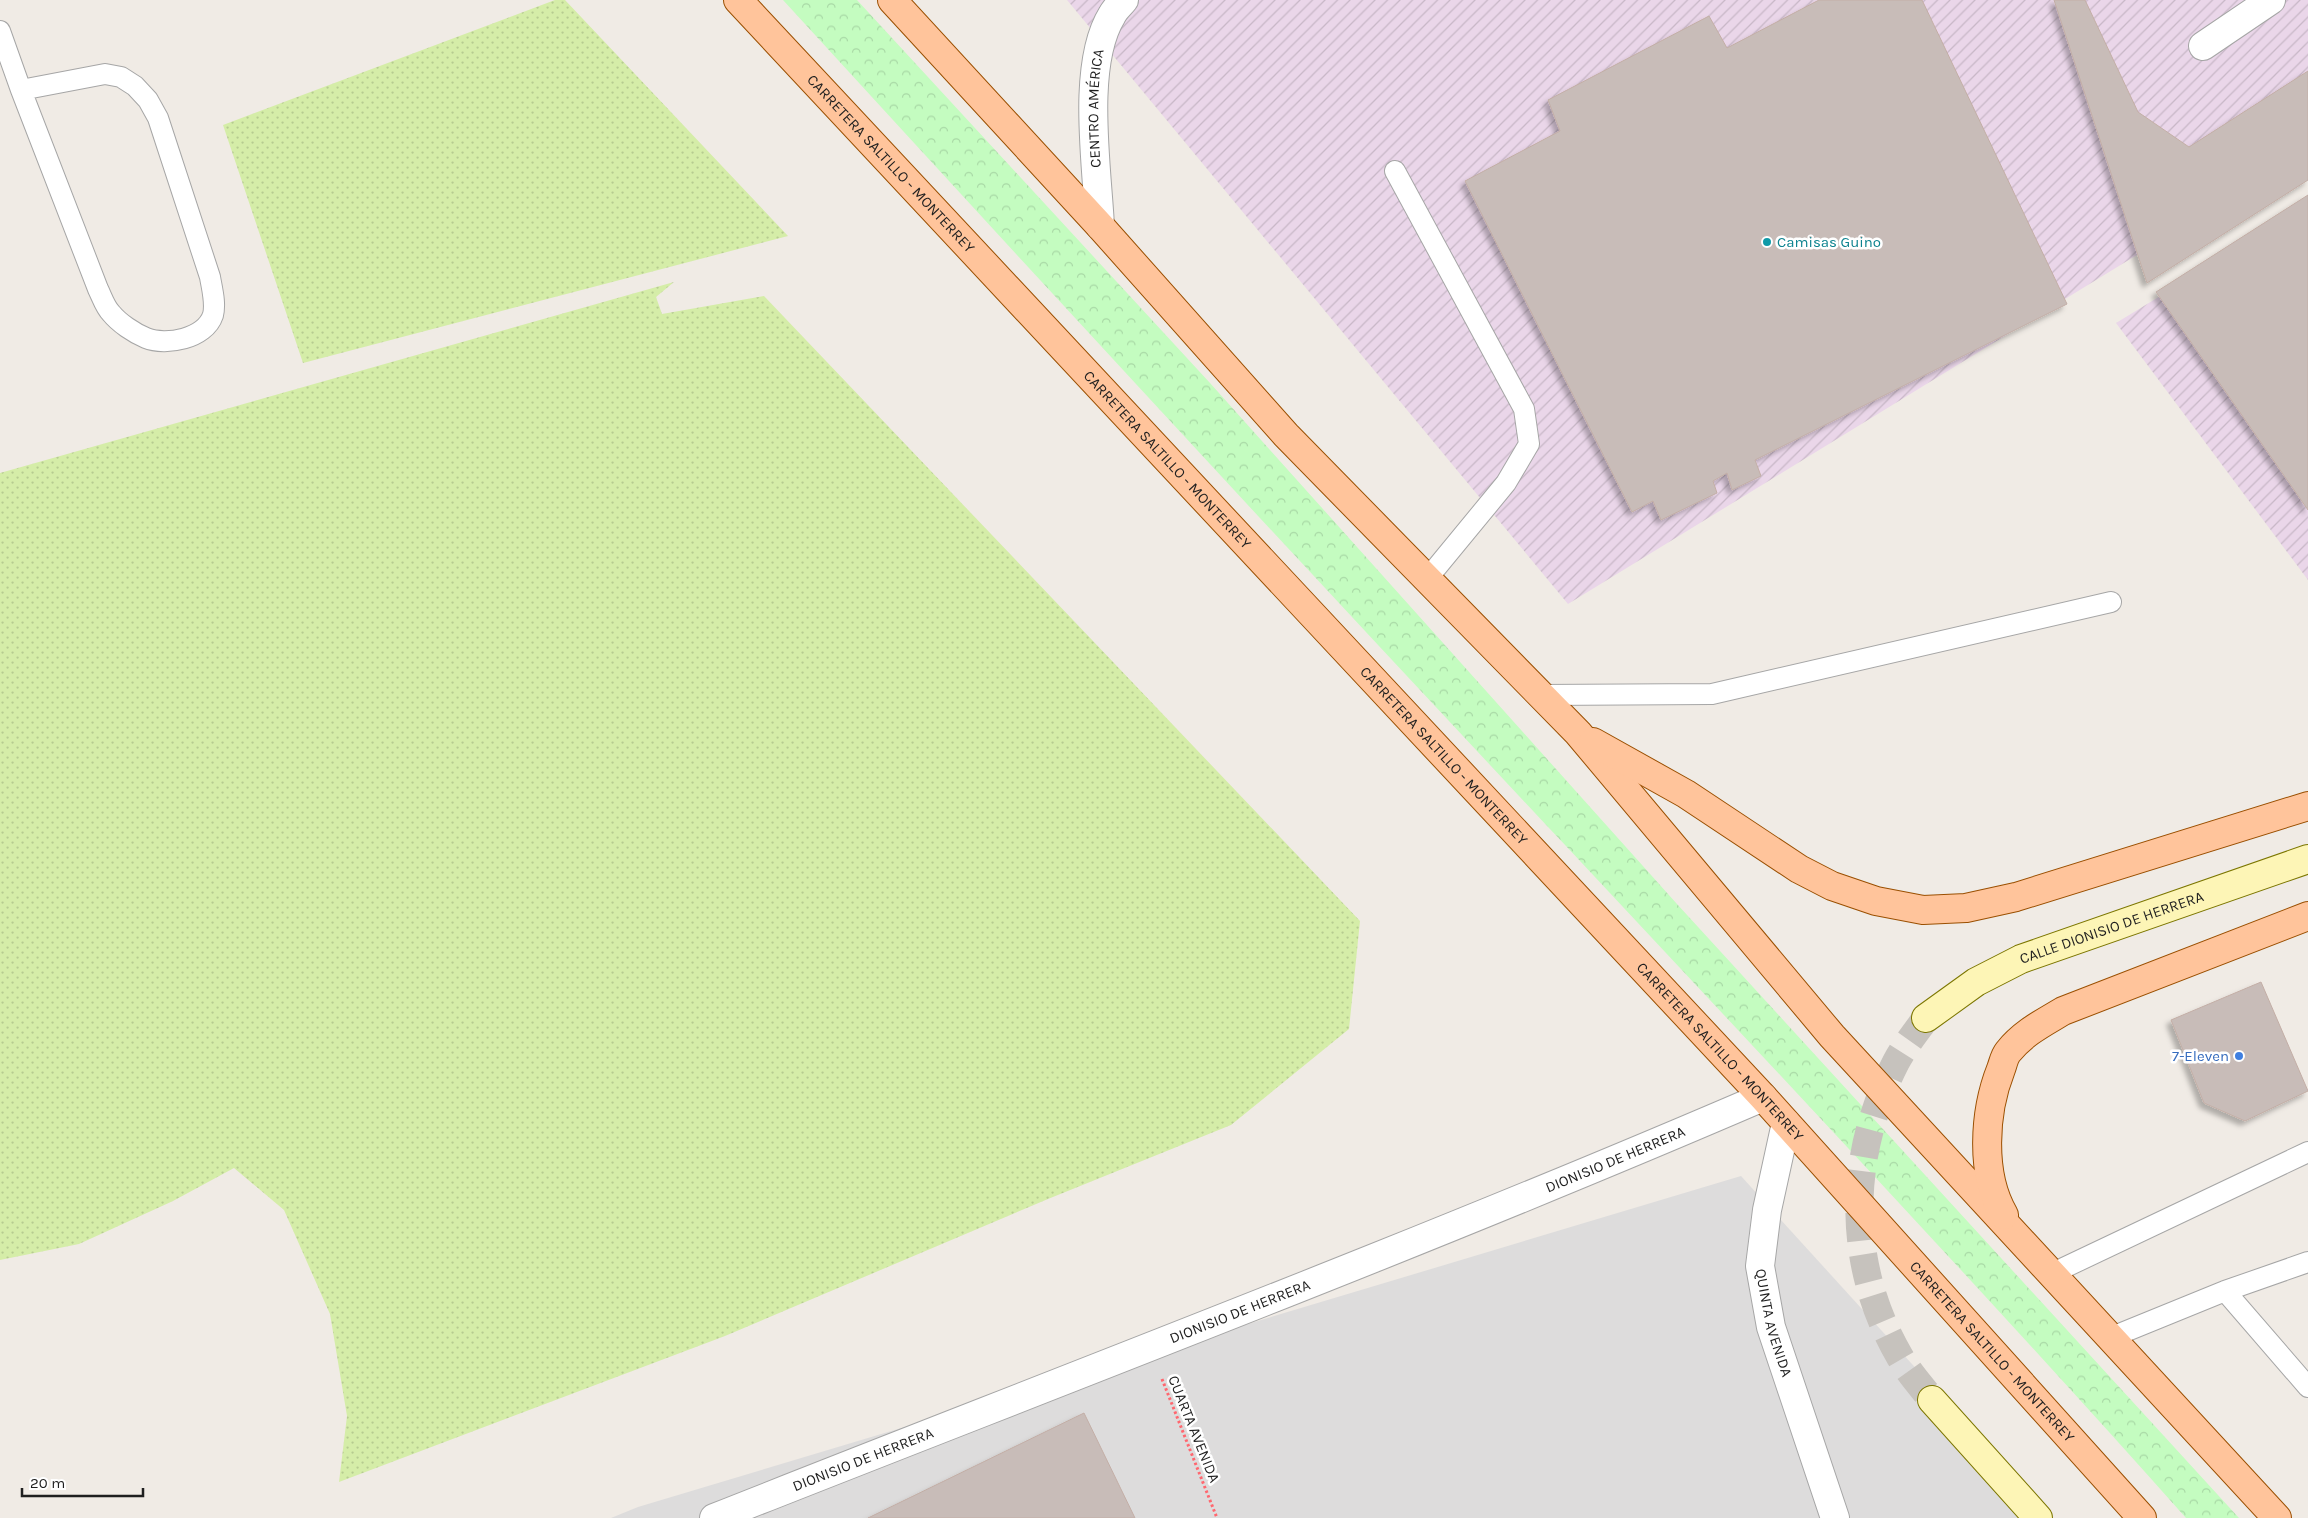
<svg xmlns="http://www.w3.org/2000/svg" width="2308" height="1518" font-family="Karla,sans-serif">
  <defs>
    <pattern id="industrial-furrows" width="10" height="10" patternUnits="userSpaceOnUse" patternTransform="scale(1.25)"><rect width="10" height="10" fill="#ead6e9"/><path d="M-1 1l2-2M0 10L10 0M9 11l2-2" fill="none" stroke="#c8b7c7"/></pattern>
    <pattern id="grass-dots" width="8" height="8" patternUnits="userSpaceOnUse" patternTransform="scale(1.25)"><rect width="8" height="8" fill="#d5eda8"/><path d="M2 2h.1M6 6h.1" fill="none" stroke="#b6cb90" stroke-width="1.8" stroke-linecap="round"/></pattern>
    <pattern id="park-crowns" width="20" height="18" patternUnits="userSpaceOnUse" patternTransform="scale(1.25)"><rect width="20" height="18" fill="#c4fcc0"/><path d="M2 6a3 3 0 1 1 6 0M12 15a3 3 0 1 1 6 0" fill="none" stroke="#a8d8a5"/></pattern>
    <filter id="shadow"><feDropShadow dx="-4.5" dy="4.5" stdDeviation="2.5" flood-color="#0004"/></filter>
  </defs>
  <rect width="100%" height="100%" fill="#f0ebe5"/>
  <!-- residential -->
  <path fill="#dddcdc" d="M1741,1176l311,342h-1441l27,-11z"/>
  <!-- industrial -->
  <path fill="url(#industrial-furrows)" d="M1067,0h1241v150l-740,454z
    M2308,206v374l-192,-257z"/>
  <!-- grass -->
  <path fill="url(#grass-dots)" d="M555,0h10l223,236 -485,127 -80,-238z
    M674,282l-18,15 6,17 102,-18 596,625 -11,108 -118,96 -183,74 -323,137 -386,146 8,-66 -17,-102 -46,-104 -50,-42 -61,33 -94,43 -79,16v-787z"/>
  <!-- park -->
  <path fill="url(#park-crowns)" d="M783,0h74l353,383 467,521 562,614h-53c-203,-228 -412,-449 -620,-672 -263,-280 -524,-563 -783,-846z"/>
  <!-- building -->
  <path fill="#c8bcb8" stroke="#c3aea6" filter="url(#shadow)" d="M1819,0h103l145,304 -312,156 6,16 -29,14 -5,-17 -14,8 4,12 -56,27 -8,-19 -21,11 -167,-331 95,-50 -12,-31 161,-84 18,32z
    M2054,0h31l53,112 51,35 119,-76v109l-161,103z
    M2308,195v315l-152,-218z
    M2261,982l47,109 -63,30 -41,-18 -33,-83z
    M1084,1413l51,105h-267z"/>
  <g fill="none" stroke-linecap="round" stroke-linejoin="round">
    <!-- secondary-tunnel -->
    <path stroke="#c6c2bd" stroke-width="28" stroke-dasharray="28 14" stroke-linecap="butt" d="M1926,1018c-10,14 -22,29 -30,44 -49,96 -50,202 4,295 9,16 21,29 32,43"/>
    <!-- lane casing -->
    <g stroke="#a6a6a6" stroke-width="22">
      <path id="lane" d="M0,31l21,59 77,199c4,8 7,18 13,24 8,10 23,20 35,25 20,8 59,1 67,-23 3,-12 -1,-26 -3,-38l-52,-159 -10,-18 -13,-14 -14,-9 -16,-3 -84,16
        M1395,171l129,238 5,35 -23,39 -79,96
        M1540,695l172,-1 399,-92
        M2053,1273l255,-121
        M2225,1291l83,96
        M2112,1337l113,-46 83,-29"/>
    </g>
    <!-- street casing -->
    <g stroke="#a6a6a6" stroke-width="30">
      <g id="street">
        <path d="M2203,46l68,-46"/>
        <path id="s1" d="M1100,226c-3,-59 -19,-161 12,-211 3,-6 8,-10 12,-15"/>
        <path id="s2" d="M1786,1123l-19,87 -7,56 11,61 64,191"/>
        <path id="s3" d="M714,1518c351,-139 703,-272 1049,-421"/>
      </g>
    </g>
    <!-- secondary casing -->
    <g stroke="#7c7600" stroke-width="30">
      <g id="secondary">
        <path id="s4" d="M1926,1018l50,-36 45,-23 287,-100"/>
        <path d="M1932,1400l106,118"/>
      </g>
    </g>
    <!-- primary casing -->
    <g stroke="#9a4f00" stroke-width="30">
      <g id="primary">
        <path id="s5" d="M738,0l1025,1097 379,421"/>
        <path d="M892,0l208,226 186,209 292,298 254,303 445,482"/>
        <path d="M1593,742l93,52 113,75 33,17 44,15 47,9 43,-2 50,-11 292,-91"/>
        <path d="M2004,1215c-24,-41 -20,-103 -3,-146 2,-5 3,-12 7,-17 15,-19 35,-29 55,-41l245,-95"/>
      </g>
    </g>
    <!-- path -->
    <path stroke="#ff676f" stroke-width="3" stroke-dasharray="2.5 2.5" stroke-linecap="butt" d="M1162,1379l55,139"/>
    <!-- lane -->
    <use href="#lane" stroke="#fff" stroke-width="20"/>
    <!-- street -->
    <use href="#street" stroke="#fff" stroke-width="28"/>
    <!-- secondary -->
    <use href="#secondary" stroke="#fdf5b6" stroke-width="28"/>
    <!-- primary -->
    <use href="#primary" stroke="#ffc49b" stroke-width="28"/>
  </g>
  <!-- markers -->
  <circle fill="#0f9aa8" stroke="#fff" stroke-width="2" cx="1767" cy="242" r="5"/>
  <circle fill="#3f7fe0" stroke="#fff" stroke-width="2" cx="2239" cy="1056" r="5"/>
  <g text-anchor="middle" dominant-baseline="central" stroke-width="5" stroke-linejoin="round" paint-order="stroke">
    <!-- street labels -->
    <g font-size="15" fill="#1f1f1f" stroke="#fff">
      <text stroke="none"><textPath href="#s1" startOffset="118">CENTRO AMÉRICA</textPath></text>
      <text stroke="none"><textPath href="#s5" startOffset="224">CARRETERA SALTILLO - MONTERREY</textPath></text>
      <text stroke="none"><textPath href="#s5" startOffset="629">CARRETERA SALTILLO - MONTERREY</textPath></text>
      <text stroke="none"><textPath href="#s5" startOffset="1034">CARRETERA SALTILLO - MONTERREY</textPath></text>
      <text stroke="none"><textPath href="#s4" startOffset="208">CALLE DIONISIO DE HERRERA</textPath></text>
      <text stroke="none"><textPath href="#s5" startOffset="1439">CARRETERA SALTILLO - MONTERREY</textPath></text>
      <text stroke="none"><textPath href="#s3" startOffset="970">DIONISIO DE HERRERA</textPath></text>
      <text stroke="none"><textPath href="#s3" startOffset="565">DIONISIO DE HERRERA</textPath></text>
      <text stroke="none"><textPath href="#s2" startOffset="204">QUINTA AVENIDA</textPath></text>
      <text stroke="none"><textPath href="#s5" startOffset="1844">CARRETERA SALTILLO - MONTERREY</textPath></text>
      <text transform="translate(1194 1429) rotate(68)">CUARTA AVENIDA</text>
      <text stroke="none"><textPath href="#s3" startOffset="160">DIONISIO DE HERRERA</textPath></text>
    </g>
    <!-- culture labels -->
    <g font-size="15" fill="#0d838f" stroke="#fff" text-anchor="start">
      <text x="1777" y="242">Camisas Guino</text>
    </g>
    <!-- shop labels -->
    <g font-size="15" fill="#366cbe" stroke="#fff" text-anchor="end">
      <text x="2229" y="1056">7-Eleven</text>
    </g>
  </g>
  <!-- scale -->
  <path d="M22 1488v8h121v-8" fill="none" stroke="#1f1f1f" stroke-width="2.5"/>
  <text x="30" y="1488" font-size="15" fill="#1f1f1f" stroke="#ffffff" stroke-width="4" paint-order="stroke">20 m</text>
</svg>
